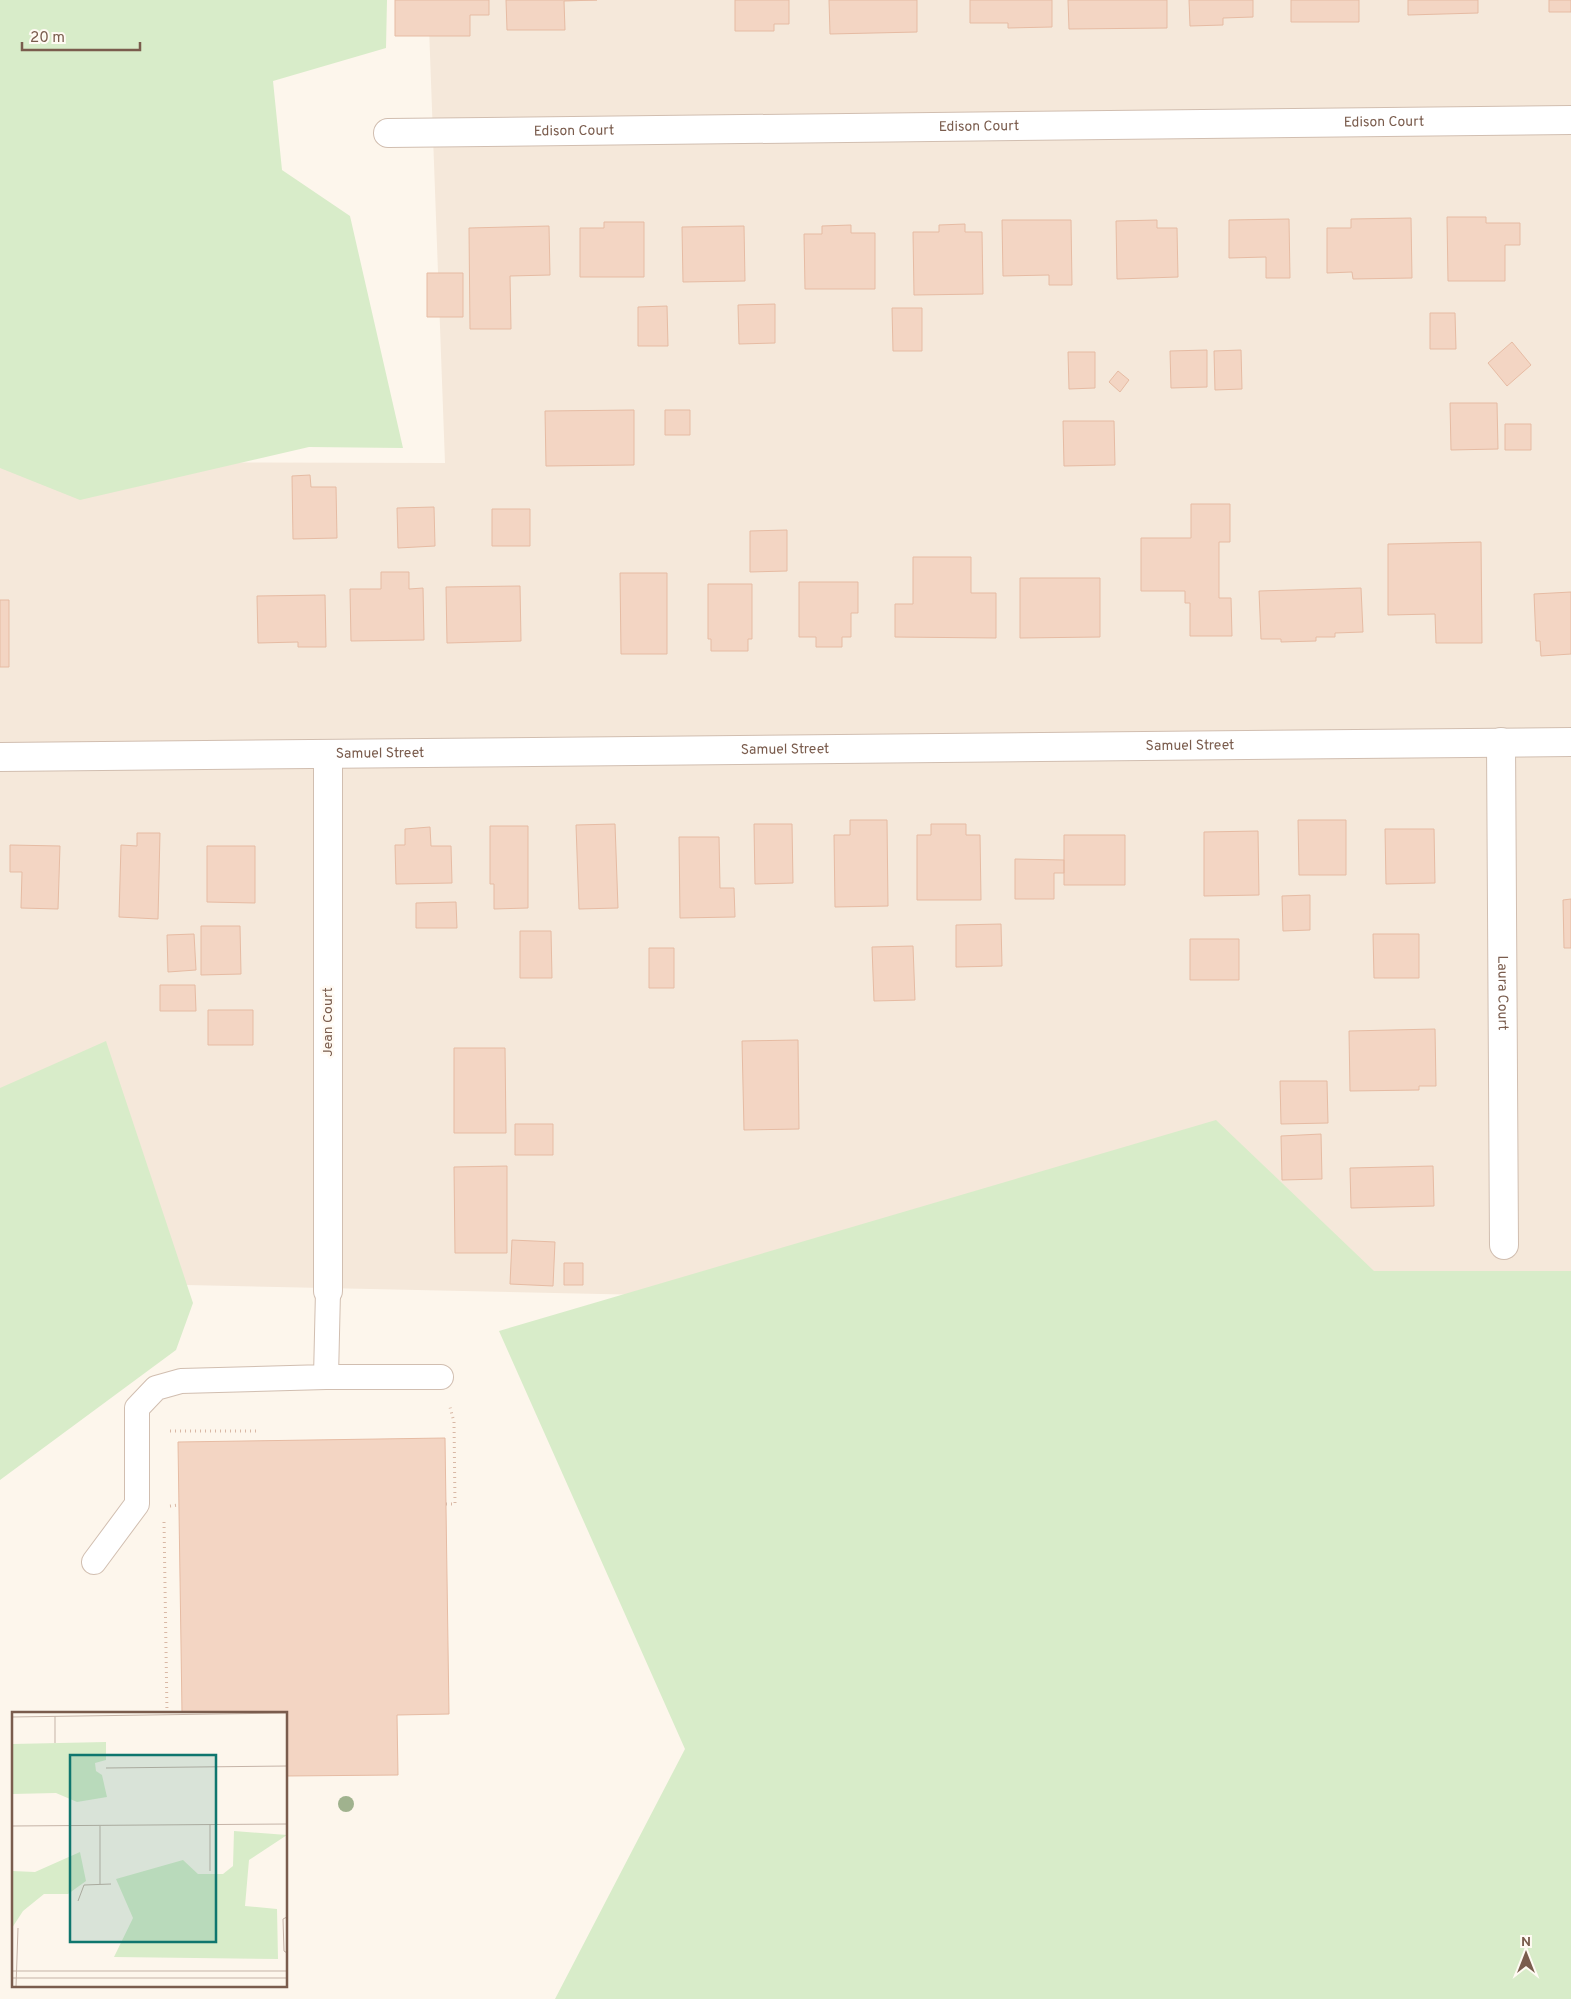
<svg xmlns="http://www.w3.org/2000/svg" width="1571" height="1999" font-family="Overpass,sans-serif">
  <rect width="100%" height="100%" fill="#fdf6ec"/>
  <!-- residential -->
  <path fill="#f5e8da" d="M428,0h1143v1315l-1571,-34v-819l445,1z"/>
  <!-- green -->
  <path fill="#d8ecc9" d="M0,0h387l-1,48 -113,33 9,89 68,46 53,232 -94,-1 -229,53 -80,-32z
    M106,1041l87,262 -17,47 -176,130v-392z
    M1216,1120l158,151h197v728h-1016l130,-250 -186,-418z"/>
  <!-- building -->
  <path fill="#f3d5c3" stroke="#e6bba3" d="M395,0h94v15h-19v21h-75z
    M506,0h91l-33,1 1,29h-58z
    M735,0h54v24h-15v7h-39z
    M829,0h88v32l-87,2z
    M970,0h82v27l-44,1v-5h-38z
    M1068,0h99v28l-98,1z
    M1189,0h64v17l-30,1v7l-33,1z
    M1291,0h68v22h-68z
    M1408,0h70v13l-70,2z
    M1549,0h22v12h-22z
    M1447,217h39v6h34v22h-15v36h-57z
    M1411,218l1,60 -59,1 -1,-7 -25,1v-45h24v-9z
    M1289,219l1,59h-24v-21l-37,1v-38z
    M1002,220h69l1,65h-23v-10l-46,1z
    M1157,220v8h20l1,49 -61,2 -1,-58z
    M604,222h40v55h-64v-49h24z
    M965,224v8h17l1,62 -69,1 -1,-63h26v-7z
    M851,225v8h24v56h-70l-1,-55h18v-8z
    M549,226l1,49 -40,1 1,53h-41l-1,-101z
    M744,226l1,55 -62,1 -1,-55z
    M427,273h36v44h-36z
    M775,304v39l-36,1 -1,-39z
    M667,306l1,40h-30v-39z
    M892,308h30v43h-29z
    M1430,313h25l1,36h-26z
    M1512,342l19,23 -24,21 -19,-23z
    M1207,350v37l-36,1 -1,-37z
    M1241,350l1,39 -27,1 -1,-39z
    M1068,352h27v36l-26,1z
    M1118,371l11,9 -9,12 -11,-10z
    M1450,403h47l1,46 -47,1z
    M634,410v55l-88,1 -1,-55z
    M665,410h25v25h-25z
    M1063,421h51l1,44 -51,1z
    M1505,424h26v26h-26z
    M310,475l1,12h25l1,51 -44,1 -1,-63z
    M1191,504h39v38h-11v56h12l1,38h-42v-33h-5v-12h-44v-53h50z
    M434,507l1,39 -37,2 -1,-40z
    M492,509h38v37h-38z
    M787,530v41l-37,1v-41z
    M1481,542l1,101h-46l-1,-29 -47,1v-71z
    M913,557h58v36h25v45l-101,-1v-33h18z
    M381,572h28v17l14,-1 1,52 -73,1 -1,-52h31z
    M620,573h47v81h-46z
    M1020,578h80v59l-80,1z
    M799,582h59v31h-7v24h-9v10h-26v-10h-17z
    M708,584h44v55h-4v12h-37v-12h-3z
    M520,586l1,55 -74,2 -1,-56z
    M1361,588l2,44 -28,1v4h-19v4l-35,1v-3h-20l-2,-48z
    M1571,592v62l-30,2 -1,-15h-4l-2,-47z
    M325,595l1,52h-28v-5l-40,1 -1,-47z
    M0,600h9v67h-9z
    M850,820h37l1,86 -53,1 -1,-72h16z
    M1298,820h48v55h-47z
    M615,824l3,84 -39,1 -3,-84z
    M754,824h38l1,59 -38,1z
    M931,824h35v11h14l1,65h-64v-65h14z
    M490,826h38v82l-34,1v-25h-4z
    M430,827l1,19h20l1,37 -56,1 -1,-39h10v-16z
    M1385,829h49l1,54 -49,1z
    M1258,831l1,64 -55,1v-64z
    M137,833h23l-2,86 -39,-2 2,-72 16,1z
    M1064,835h61v50h-61z
    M679,837h40l1,51h14l1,29 -55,1z
    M10,845l50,1 -2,63 -37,-1 1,-36h-12z
    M207,846h48v57l-48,-1z
    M1015,859l49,1v13h-10v26h-39z
    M1310,895v35l-27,1 -1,-35z
    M1571,899v49h-7l-1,-48z
    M456,902l1,26h-41v-25z
    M1001,924l1,42 -46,1v-42z
    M201,926h39l1,48 -40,1z
    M520,931h31l1,47h-32z
    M194,934l2,36 -28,2 -1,-37z
    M1373,934h46v44h-45z
    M1190,939h49v41h-49z
    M913,946l2,54 -41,1 -2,-54z
    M649,948h25v40h-25z
    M160,985h35l1,26h-36z
    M208,1010h45v35h-45z
    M1435,1029l1,57h-17v4l-69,1 -1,-60z
    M798,1040l1,89 -55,1 -2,-89z
    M454,1048h51l1,85h-52z
    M1280,1081h47l1,42 -47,1z
    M515,1124h38v31h-38z
    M1321,1134l1,45 -40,1 -1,-44z
    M507,1166v87h-52l-1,-86z
    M1433,1166l1,40 -83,2 -1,-40z
    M512,1240l43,2 -2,44 -43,-2z
    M564,1263h19v22h-19z
    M445,1438l4,276 -52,1 1,60 -112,1v-63h-104l-4,-271z"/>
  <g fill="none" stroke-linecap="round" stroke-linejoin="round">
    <!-- lane casing -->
    <g stroke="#d1beb0" stroke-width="26">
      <path id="lane" d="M326,1377l2,-86
        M94,1562l43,-58v-96l19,-20 25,-7 145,-4h115"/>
    </g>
    <!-- street casing -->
    <g stroke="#d1beb0" stroke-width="30">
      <g id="street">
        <path id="s1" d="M388,133l1183,-13"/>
        <path id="s2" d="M1501,742l3,503"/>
        <path d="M328,754v537"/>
        <path id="s3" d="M0,757l1571,-15"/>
      </g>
    </g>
    <!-- path -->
    <path stroke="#d9b8a5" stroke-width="3" stroke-dasharray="1 4" stroke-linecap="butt" d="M170,1431h89
      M446,1504h9l-1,-82 -4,-15
      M170,1506l9,-1
      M164,1522l3,191"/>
    <!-- lane -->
    <use href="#lane" stroke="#fff" stroke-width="24"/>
    <!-- street -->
    <use href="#street" stroke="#fff" stroke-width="28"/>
  </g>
  <!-- trees -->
  <circle fill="#a0b28e" cx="346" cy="1804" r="8"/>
  <g text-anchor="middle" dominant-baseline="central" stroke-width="5" stroke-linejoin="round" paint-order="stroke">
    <!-- street labels -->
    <g font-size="14" fill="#7a5c4d" stroke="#fffaf3">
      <text stroke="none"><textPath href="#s1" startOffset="996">Edison Court</textPath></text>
      <text stroke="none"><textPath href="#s1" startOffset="591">Edison Court</textPath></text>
      <text stroke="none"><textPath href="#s1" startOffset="186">Edison Court</textPath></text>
      <text stroke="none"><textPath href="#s3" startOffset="1190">Samuel Street</textPath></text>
      <text stroke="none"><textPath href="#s3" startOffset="785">Samuel Street</textPath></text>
      <text stroke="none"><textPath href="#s3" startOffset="380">Samuel Street</textPath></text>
      <text stroke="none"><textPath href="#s2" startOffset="251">Laura Court</textPath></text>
      <text transform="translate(328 1022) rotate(-90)">Jean Court</text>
    </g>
  </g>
  <!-- overview -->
  <g transform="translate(12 1712)">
    <rect width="275" height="275" fill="#fdf6ec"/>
    <path d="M94,30v18l-11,3 1,8 6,4 5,22 -30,5 -21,-9 -44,1v-50zM222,119l53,4 -38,25 -4,46 32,3 1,50 -164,-2 19,-39 -17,-39 67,-19 15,14h25l10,-8zM68,140l6,29 -18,13h-24l-21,17 -11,17v-57l23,1z" fill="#d8ecc9"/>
    <path fill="none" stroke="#c5b3a7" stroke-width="1" d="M0,5l275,-4M43,31v-27M94,56l181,-2M198,112v47M0,114l275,-2M88,172v-58M66,189l6,-16 27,-1M275,205l-4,2 1,32 3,2M0,259h275M0,266h275M4,275l2,-59"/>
    <path fill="#0f766e" fill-opacity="0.15" stroke="#0f766e" stroke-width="2.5" d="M58,43h146v187h-146z"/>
    <rect width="275" height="275" fill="none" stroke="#7a5c4d" stroke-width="2.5"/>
  </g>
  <!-- north arrow -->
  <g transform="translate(1526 1954)" stroke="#fffaf3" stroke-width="4" paint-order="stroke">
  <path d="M0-4L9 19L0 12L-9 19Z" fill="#7a5c4d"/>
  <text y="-8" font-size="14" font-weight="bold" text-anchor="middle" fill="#7a5c4d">N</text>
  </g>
  <!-- scale -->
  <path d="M22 42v8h118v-8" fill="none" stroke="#7a5c4d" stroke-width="2.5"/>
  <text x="30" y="42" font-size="15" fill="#7a5c4d" stroke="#fffaf3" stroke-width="4" paint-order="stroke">20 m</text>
</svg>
